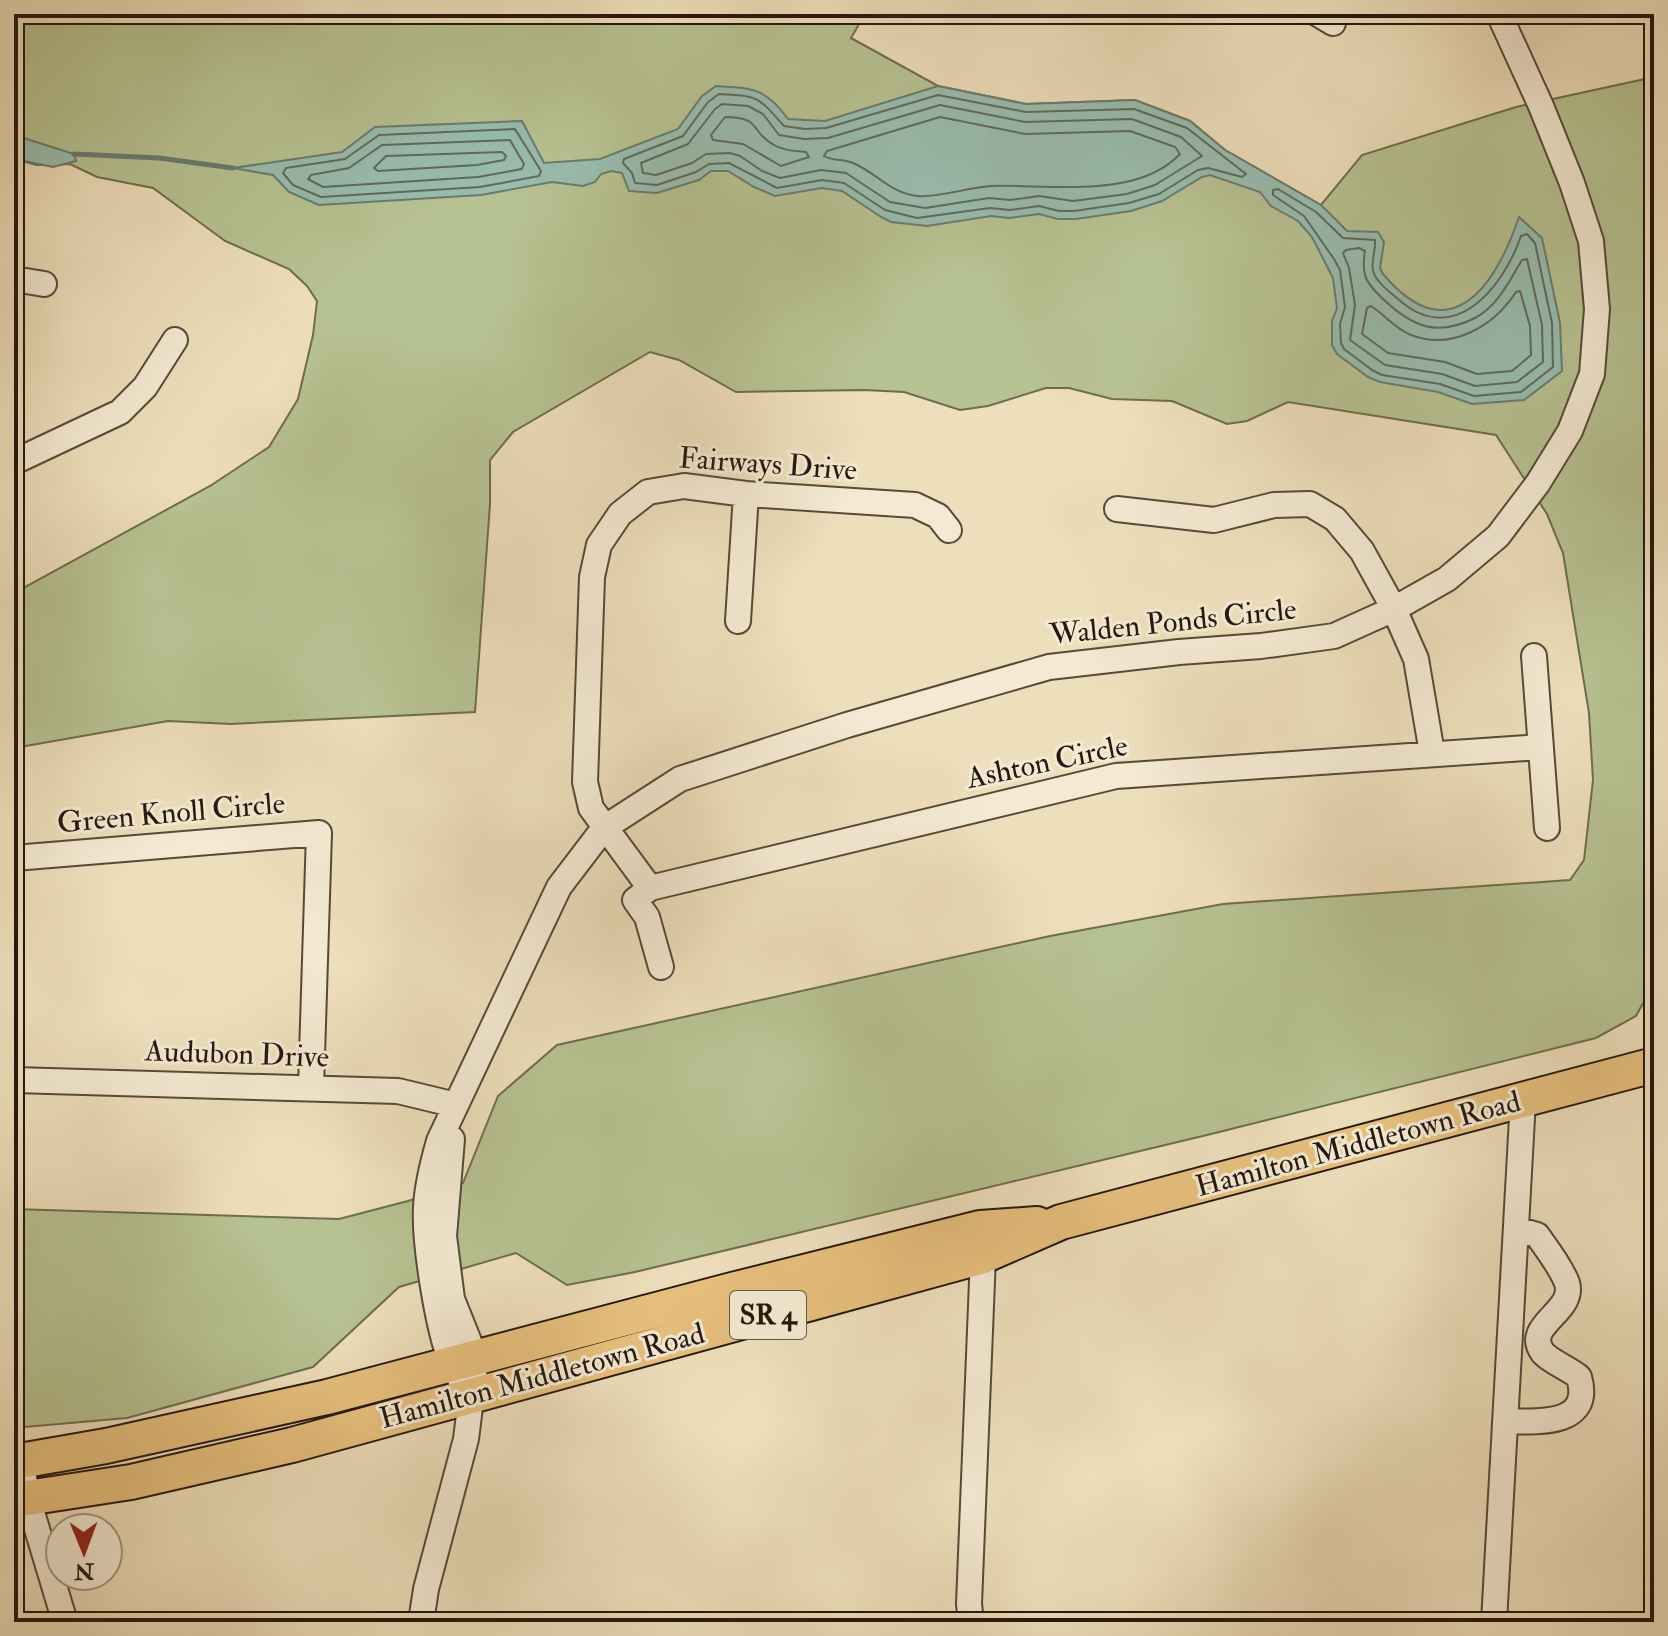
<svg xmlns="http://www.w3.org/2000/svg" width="1668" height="1636" font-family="'IM FELL Double Pica',serif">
  <rect width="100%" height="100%" fill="#eedfbc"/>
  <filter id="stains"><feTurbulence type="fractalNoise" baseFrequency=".0025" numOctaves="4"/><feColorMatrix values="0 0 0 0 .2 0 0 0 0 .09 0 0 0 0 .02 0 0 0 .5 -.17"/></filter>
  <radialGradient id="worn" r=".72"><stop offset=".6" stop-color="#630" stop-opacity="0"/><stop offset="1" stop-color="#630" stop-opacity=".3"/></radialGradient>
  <!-- green -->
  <path fill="#b7c292" stroke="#6e6c50" stroke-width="2" d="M14,14h851l-14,24 87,48 88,18 109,-4 55,21 35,29 96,55 41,-50 154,-48 138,-30v906l-18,33 -40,22 -389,97 -572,137 -68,13 -51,-32 -117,34 -86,80 -186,51 -113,10v-219l325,10 69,-18 55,-18 35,-87 59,-51 493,-109 173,-32 347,-24 14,-20 9,-80 -4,-67 -26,-160 -16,-39 -51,-79 -208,-33 -41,19 -20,3 -55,-23 -60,-2 -43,-11h-23l-58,18 -28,4 -56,-18 -40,-2 -128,2 -57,-32 -29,-8 -137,80 -23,28v44l-15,208 -244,12 -63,-3 -154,27v-155l196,-107 59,-39 29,-48 15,-64 4,-34 -10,-15 -18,-17 -64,-28 -72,-53 -56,-11 -27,-13 -33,1 -23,-6z"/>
  <!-- water -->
  <path fill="#99bdaf" stroke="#6a7b6f" stroke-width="2" d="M716,86c36,2 50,2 72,33l37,2 113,-35 88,18 109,-4 55,21 35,29 96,55 26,26 31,1 6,10 -4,26 3,6c67,79 112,13 136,-57l23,21 18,85 2,48 -38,29 -52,4 -34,-12 -58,-10 -12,-5 -31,-23 -5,-9v-24l5,-13 -4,-30 -21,-41 -14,-16 -27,-15 -11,-14 -50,-17 -8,2 -40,24 -31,10 -55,8h-18l-19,-5 -30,4 -18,-2 -64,10 -36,-4 -10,-5 -39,-26 -20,-3 -47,8 -21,-9 -26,-16h-17l-12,9 -42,13 -28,-2 -7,-18 -11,-2 -10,3 -6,8 -12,4 -31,-4 -71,13 -162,10 -30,-13 -16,-17 -40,-7 109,-16 33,-25 147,-6 22,42 56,-4 78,-30 24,-33z
    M14,135l60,19 2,7 -23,6 -39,-8z"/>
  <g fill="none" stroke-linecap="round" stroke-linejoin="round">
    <!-- shore -->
    <path stroke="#5e6a5e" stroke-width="2" d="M719,94c41,2 39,3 65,32l21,3 21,-1 112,-33 88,17 108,-3 53,19 59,46 -4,3 -34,-9 -10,2 -39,24 -30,9 -55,8h-15l-20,-5 -29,4 -20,-2 -73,10 -32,-8 -41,-27 -22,-3 -45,8 -48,-25 -20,1 -13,8 -39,13 -22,-2 -3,-10 -9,-10 1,-4 59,-23 25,-34z
      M722,104l26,2 15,8 16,21 25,4 24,-1 112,-33 85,17 107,-3 49,18 21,19 -47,29 -28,9 -54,7 -34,-5 -29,4 -21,-2 -64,10 -35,-6 -44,-29 -25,-3 -41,8 -18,-7 -22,-15 -10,-3 -24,1 -14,9 -36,12 -13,-2 -2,-10 47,-19 27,-35z
      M725,117c38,0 24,15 49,28 9,6 22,6 32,7l3,5 -28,9 -38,-22 -30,-4 -2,-5z
      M940,117l85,17 105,-3 45,16 5,7c-43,46 -132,30 -188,32 -23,1 -54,12 -74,10 -27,-2 -41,-23 -65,-33 -9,-4 -21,-2 -29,-7l3,-5z
      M515,129l26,42 -2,5 -59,11 -159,10 -28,-12 -10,-12 3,-5 59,-9 34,-24z
      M510,140l14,24 -2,5 -44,8 -155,10 -15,-8 3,-4 38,-7 33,-23z
      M502,152l4,4 -2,4 -27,5 -99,6 -4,-3 12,-12z
      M1278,189l38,23 27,26 32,2c1,10 -4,21 -2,31 3,11 17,21 25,28 56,50 105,-11 123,-63l6,-2 8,9 17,80 1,44 -32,25 -47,4 -34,-12 -58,-9 -10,-5 -28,-21 -3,-6 -1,-19 5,-17 -5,-37 -6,-11 -30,-43 -31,-21v-5z
      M1359,248l6,3c-4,25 1,32 19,49 29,27 53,37 91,18 23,-12 34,-37 47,-58l5,-1 15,66 1,37 -26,20 -42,4 -33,-12 -57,-9 -35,-25 5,-35 -6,-37 -6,-15 3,-3z
      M1520,291l10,35 1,29 -19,16 -35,3 -32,-12 -57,-9 -26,-19 5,-26 4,-2c13,8 24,23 40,29 41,16 83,-9 105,-43z"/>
    <!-- stream -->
    <path stroke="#6a7b6f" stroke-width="5" d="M74,154l85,4 74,10"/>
    <!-- minor casing -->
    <g stroke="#56493a" stroke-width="28">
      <path id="minor" d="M1318,14l15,9
        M14,279l30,5
        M14,462l106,-50 25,-25 30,-47
        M1117,509l97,11 60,-15 36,-1 25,15 27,32 32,58 22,50 16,94
        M949,530l-11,-14 -23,-11 -169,-11 -62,-8 -36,6 -28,22 -21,31 -7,32 -7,205 6,26 59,80 466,-112 424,-29
        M738,621l8,-127
        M1534,656l13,172
        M14,858l305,-25 -8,254
        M650,888l-15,12 12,17 14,50
        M14,1080l384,11 58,14
        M471,1395c-6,-10 -15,-20 -19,-31 -14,-33 -28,-121 -26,-157 1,-22 7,-45 13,-66l120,-254 45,-59 76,-49 167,-54 202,-58 130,-15 82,-6 73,-10 60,-27 53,-30 51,-43 40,-53 32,-52 22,-57 5,-65 -6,-68 -19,-58 -31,-77 -42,-92
        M1505,1421c34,1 88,5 74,-44 -10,-8 -29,-16 -36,-24 -21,-28 33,-41 24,-70 -6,-16 -20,-34 -30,-48l-21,-6
        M21,1461l7,38 37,123
        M421,1622l5,-33 40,-150 10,-80 -24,-60 -8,-63 8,-97
        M971,1622l-2,-18 14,-348
        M1494,1622l29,-522"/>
    </g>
    <!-- highway casing -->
    <g stroke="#24170e" stroke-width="38">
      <path id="highway" d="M14,1462l92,-16 221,-49 405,-107 248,-62 57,-4
        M14,1500l117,-18 161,-37 691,-189 78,-34 593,-157"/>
    </g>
    <!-- minor -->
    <use href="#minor" stroke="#f4ead3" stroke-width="24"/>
    <!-- highway -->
    <use href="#highway" stroke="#e7c07e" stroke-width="34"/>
  </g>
  <g text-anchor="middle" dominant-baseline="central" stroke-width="6" stroke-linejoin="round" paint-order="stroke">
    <!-- shield labels -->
    <rect fill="#f4ead3" stroke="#625649" stroke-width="2" x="730" y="1291" width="76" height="48" rx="6"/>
    <g font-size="28" font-weight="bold" fill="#24170e">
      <text x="768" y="1315">SR 4</text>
    </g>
    <!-- street labels -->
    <g font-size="30" fill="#24170e" stroke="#f4ead3">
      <text transform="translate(768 464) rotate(4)">Fairways Drive</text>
      <text transform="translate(1173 622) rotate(-6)">Walden Ponds Circle</text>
      <text transform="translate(1047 762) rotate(-12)">Ashton Circle</text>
      <text transform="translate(171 813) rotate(-5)">Green Knoll Circle</text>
      <text transform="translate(237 1054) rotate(2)">Audubon Drive</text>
      <text transform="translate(1358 1144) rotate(-15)">Hamilton Middletown Road</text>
      <text transform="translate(542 1376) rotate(-15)">Hamilton Middletown Road</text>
    </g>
  </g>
  <!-- margin -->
  <rect width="1668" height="1636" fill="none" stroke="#eedfbc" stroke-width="48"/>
  <rect x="16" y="16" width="1636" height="1604" fill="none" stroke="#24170e" stroke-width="4"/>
  <rect x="24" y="24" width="1620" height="1588" fill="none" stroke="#24170e" stroke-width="2"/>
  <!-- north arrow -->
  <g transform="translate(84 1552) rotate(179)"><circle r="38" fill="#f4ead3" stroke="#a19684" stroke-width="2"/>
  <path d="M0-6L14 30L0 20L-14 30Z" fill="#8f2418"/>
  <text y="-12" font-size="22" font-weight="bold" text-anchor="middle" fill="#24170e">N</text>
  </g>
  <rect width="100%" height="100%" filter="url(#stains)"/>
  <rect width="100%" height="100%" fill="url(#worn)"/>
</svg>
